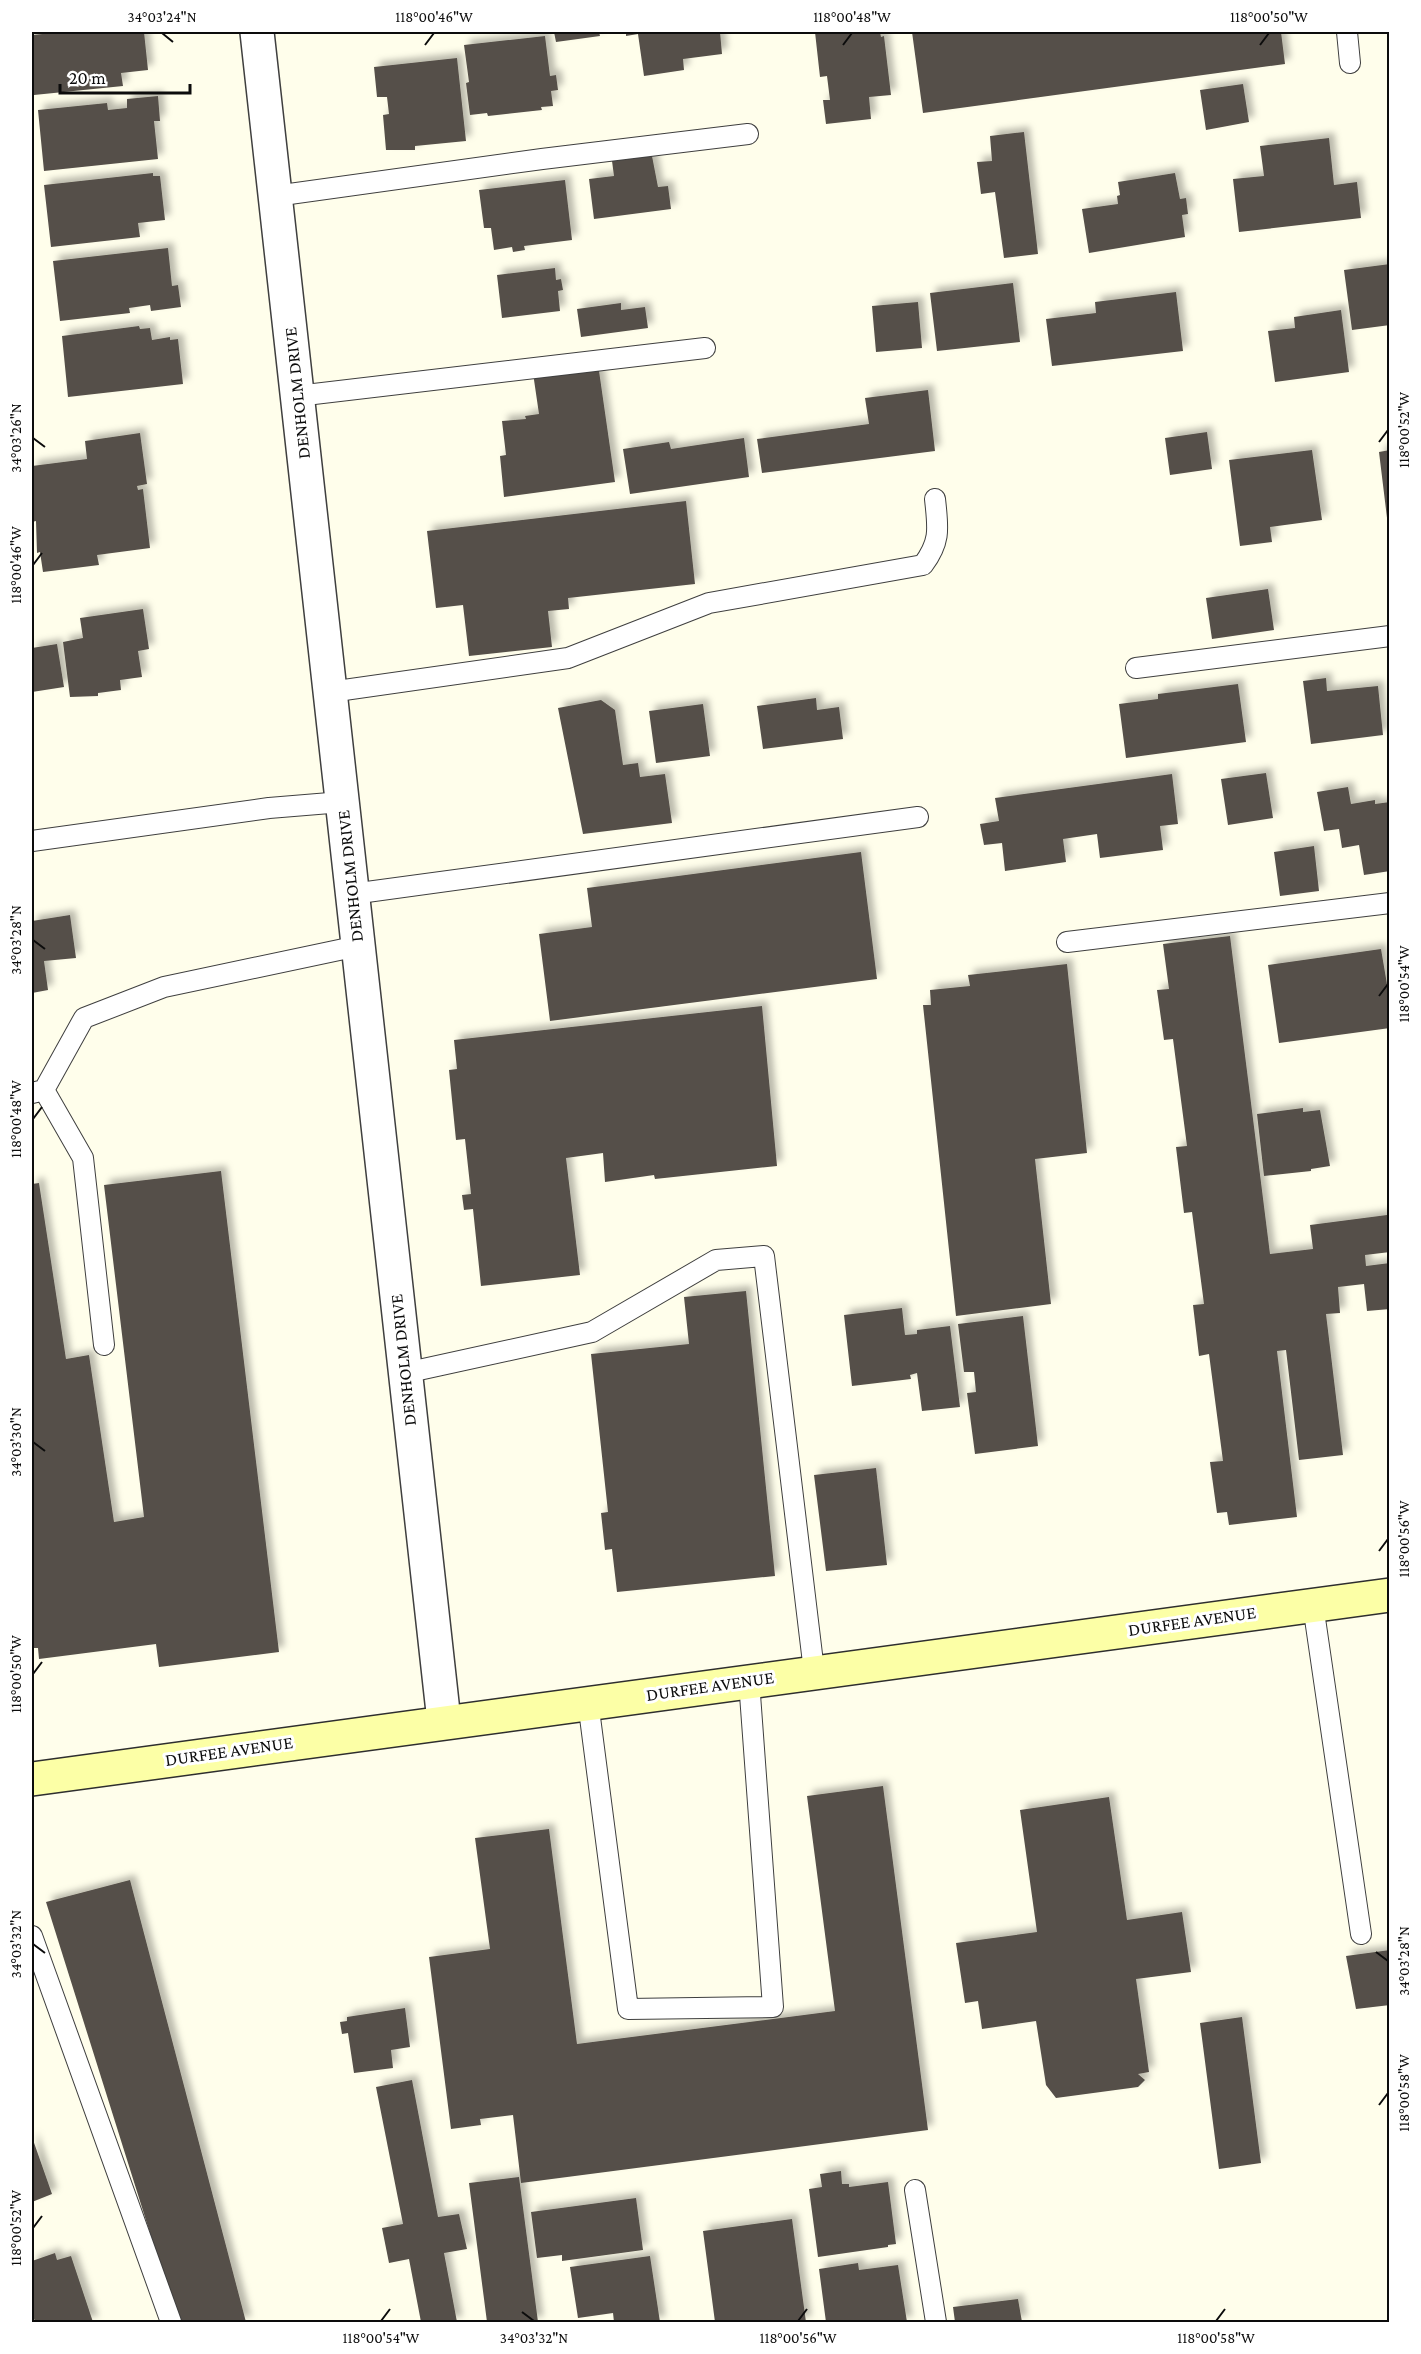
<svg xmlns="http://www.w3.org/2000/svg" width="1421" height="2354" font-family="'Crimson Pro',serif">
  <defs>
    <filter id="shadow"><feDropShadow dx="5.5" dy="-5.5" stdDeviation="3" flood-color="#0004"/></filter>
  </defs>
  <rect width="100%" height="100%" fill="#fffeeb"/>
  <!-- building -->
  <path fill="#554f48" filter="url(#shadow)" d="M63,32h81l4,38 -27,3 2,13 -89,9 -2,-60z
    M554,32h45l1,4 -44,6z
    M626,32h94l2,22 -39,5 1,11 -40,6 -6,-42 -12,2z
    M815,32h65l1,5 3,-1 7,59 -22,2 2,22 -45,5 -3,-24h7l-3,-24 -7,1z
    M912,32h369l4,32 -362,49z
    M545,36l5,40 6,-1 2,15 -7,1 2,15 -12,1 1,3 -54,6 -1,-3 -17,2 -4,-32 3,-1 -5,-37z
    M457,58l9,83 -51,5v4h-29l-3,-35 6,-1 -2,-17h-10l-3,-30z
    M1243,84l6,38 -43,8 -6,-40z
    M158,96l2,25h-6l4,38 -114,12 -6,-61 69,-7 1,7 19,-2v-9z
    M1024,132l14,122 -34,4 -9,-66 -14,2 -4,-32 15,-1 -2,-25z
    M1329,138l5,47 23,-3 4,36 -122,14 -6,-53 31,-3 -4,-30z
    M652,156l6,31 10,-1 3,23 -77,10 -5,-40 25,-3 -2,-15z
    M153,173v3h7l5,44 -27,3 2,14 -89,10 -7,-62z
    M1175,173l5,26 6,-1 2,16 -6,1 3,22 -96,16 -7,-44 36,-5 -1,-8 3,-1 -2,-13z
    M565,180l7,60 -48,6 1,4 -12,2 -1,-5 -18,3 -3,-22h-7l-5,-38z
    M168,248l4,38 6,-1 3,22 -30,4 -1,-6 -21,3 1,5 -70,8 -7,-60z
    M1390,264v61l-38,5 -8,-60z
    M555,268l1,12 5,-1 2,11 -5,1 2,20 -58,7 -5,-43z
    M1013,283l7,59 -83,9 -7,-58z
    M1176,292l7,59 -131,15 -6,-47 50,-6 -1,-11z
    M918,302l4,46 -46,4 -4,-46z
    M621,303v7l24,-3 3,21 -67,9 -4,-28z
    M1341,310l8,62 -74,10 -7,-51 27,-3 -1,-11z
    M139,326l1,3 10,-1 2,12 18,-3v3l8,-1 5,45 -115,13 -6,-61z
    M598,364l17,118 -111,15 -4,-41 6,-1 -4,-34 24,-2 -1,-3 14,-2 -6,-41z
    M928,390l7,61 -173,22 -5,-34 112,-15 -4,-26z
    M1207,432l5,37 -42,6 -5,-37z
    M140,433l7,51 -10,2 1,4 5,-1 7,59 -53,7 2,10 -56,7 -3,-20 -3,1 -1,-32 -4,1v-56l55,-7 -2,-18z
    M744,438l5,39 -119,17 -7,-45 46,-7 2,7z
    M1312,450l10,70 -52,7 2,15 -32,4 -11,-86z
    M1390,450v76h-2l-9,-74z
    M686,501l9,83 -127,14 1,11 -21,2 4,36 -83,9 -6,-51 -27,3 -9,-77z
    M1268,589l6,41 -62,9 -6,-41z
    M143,609l6,40 -11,2 4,26 -22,3 1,10 -23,3v3l-28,1 -7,-55 20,-4 -3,-20z
    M57,644l7,43 -32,5v-44z
    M1326,678l1,13 51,-5 5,49 -72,9 -8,-63z
    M1238,684l8,58 -120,16 -7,-54 39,-5v-5z
    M816,698l1,12 22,-3 4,32 -80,10 -6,-43z
    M601,700l14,10 8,55 15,-2 2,14 25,-3 7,49 -89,11 -25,-126z
    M703,704l7,52 -54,7 -7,-52z
    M1266,773l7,45 -45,7 -7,-46z
    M1172,774l6,50 -18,2 3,24 -63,8 -3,-24 -34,5 3,23 -61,9 -3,-28 -18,2 -4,-21 19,-3 -4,-23z
    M1348,787l3,17 24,-4v4l15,-2v69l-26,4 -5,-30 -17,3 -3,-19 -15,2 -7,-39z
    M1314,846l5,45 -39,5 -6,-44z
    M861,852l16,127 -327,42 -11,-87 53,-7 -5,-39z
    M70,915l6,43 -32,3 4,29 -16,3v-72z
    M1230,936l40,318 43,-5 -3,-24 77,-10 3,37 -25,3 1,11 24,-3v46l-23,2 -3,-27 -26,3 2,26 -14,1 17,141 -44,5 -13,-110 -9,1 20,166 -68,8 -2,-13 -10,1 -7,-51 13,-1 -14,-107 -10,2 -6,-51 11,-1 -12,-92 -8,1 -8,-66 11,-1 -14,-107 -9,1 -7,-50 12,-1 -6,-45z
    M1381,949l9,53v26l-111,15 -11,-78z
    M1067,964l20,189 -52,6 16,145 -95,12 -33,-311h8l-1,-15 40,-4 -2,-11z
    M762,1006l15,160 -122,13 -1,-4 -49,7 -2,-29 -37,5 14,117 -99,11 -8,-77 -9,1 -2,-15 9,-1 -6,-55 -9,1 -7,-70 8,-1 -3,-29z
    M1303,1108v4l17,-2 10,56 -19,3v2l-47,5 -7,-62z
    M221,1171l58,481 -120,15 -3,-23 -117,15 -1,-11h-6v-464l7,-1 27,176 23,-4 25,167 30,-5 -40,-332z
    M746,1291l29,285 -158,16 -5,-43 -7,1 -4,-37 7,-1 -17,-158 98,-10 -5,-47z
    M902,1308l3,27 12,-1v-4l33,-4 10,81 -38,4 -5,-38 -7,2 1,4 -59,7 -8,-71z
    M1023,1316l15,130 -63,8 -8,-61 9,-1 -2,-20h-10l-6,-48z
    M876,1468l11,97 -61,6 -12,-96z
    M883,1786l45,344 -407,53 -8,-68 -33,4 1,6 -30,4 -22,-172 61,-8 -15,-111 74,-9 28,215 258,-33 -28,-215z
    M1109,1797l18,123 55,-8 9,60 -55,7 13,93 -11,2 7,6 -7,7 -82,11 -10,-13 -10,-64 -54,8 -4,-28 -13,2 -9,-60 81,-11 -17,-122z
    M130,1880l116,442h-68l-132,-420z
    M1390,1950v55l-34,4 -10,-53z
    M405,2008l5,39 -19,3 2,18 -39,5 -6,-40 -6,1 -2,-12 7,-1v-4z
    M1242,2017l19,146 -42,6 -19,-146z
    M412,2080l26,137 21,-3 8,35 -23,4 13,69h-36l-12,-63 -20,4 -7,-35 21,-4 -27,-137z
    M32,2137l20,57 -20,8z
    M841,2171l1,13h7v3l39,-5 8,62 -8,1v2l-70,10 -9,-68 13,-2 -2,-13z
    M519,2177l19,145h-51l-18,-139z
    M636,2198l7,52 -81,11v-6l-25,3 -6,-46z
    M792,2219l14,103h-91l-12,-91z
    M55,2253l2,7 14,-4 22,66h-58l-3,-10v-51z
    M650,2256l10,66h-46l-1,-9 -35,5 -8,-51z
    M858,2263l1,7 39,-5 9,57h-81l-7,-53z
    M1018,2299l4,23h-67l-2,-15z"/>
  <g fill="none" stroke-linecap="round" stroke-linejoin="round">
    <!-- service casing -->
    <g stroke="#3f3f3f" stroke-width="22">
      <path id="service" d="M1347,32l3,31
        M275,196l267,-37 206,-25
        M297,396l408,-48
        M1136,668l254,-32
        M330,692l238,-34 141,-55 214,-38c18,-24 15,-37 12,-66
        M32,841l237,-33 73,-6
        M352,894l566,-77
        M1067,942l323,-39
        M44,1090l40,-72 80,-31 194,-41
        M32,1093l12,-3 39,68 21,187
        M405,1373l187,-41 124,-72 48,-4 50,415
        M1313,1605l48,329
        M588,1702l40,307 145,-2 -24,-326
        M32,1936l139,386
        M915,2190l21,132"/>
    </g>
    <!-- tertiary casing -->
    <g stroke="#3f3f3f" stroke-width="36">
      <path id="tertiary" d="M257,32l187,1689"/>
    </g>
    <!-- secondary casing -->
    <g stroke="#2e2e2e" stroke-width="36">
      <path id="secondary" d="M32,1779l1358,-184"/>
    </g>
    <!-- service -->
    <use href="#service" stroke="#fff" stroke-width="20"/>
    <!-- tertiary -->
    <use href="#tertiary" stroke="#fff" stroke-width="33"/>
    <!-- secondary -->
    <use href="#secondary" stroke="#fcffa6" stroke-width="33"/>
  </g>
  <!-- ticks -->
  <path fill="none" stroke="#0c0c0c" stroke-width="2" d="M162,33l11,9M425,45l9,-12M843,45l9,-12M1260,45l9,-12M33,438l12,9M1379,442l9,-12M33,565l9,-12M33,940l12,9M1379,996l9,-12M33,1119l9,-12M33,1442l12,9M1379,1551l9,-12M33,1674l9,-12M33,1944l12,9M1376,1952l12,9M1379,2105l9,-12M33,2228l9,-12M522,2312l12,9M381,2321l9,-12M798,2321l9,-12M1216,2321l9,-12"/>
  <g text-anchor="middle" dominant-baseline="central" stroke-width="6" stroke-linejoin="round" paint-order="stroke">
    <!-- street labels -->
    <g font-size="18" fill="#0c0c0c" stroke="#fff">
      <text transform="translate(297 393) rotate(-96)">DENHOLM DRIVE</text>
      <text transform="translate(350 876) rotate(-96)">DENHOLM DRIVE</text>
      <text transform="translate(403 1360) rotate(-96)">DENHOLM DRIVE</text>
      <text transform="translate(1192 1621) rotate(-8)">DURFEE AVENUE</text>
      <text transform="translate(710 1686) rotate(-8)">DURFEE AVENUE</text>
      <text transform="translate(229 1751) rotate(-8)">DURFEE AVENUE</text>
    </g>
  </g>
  <!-- border -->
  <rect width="1421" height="2354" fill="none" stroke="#ffffff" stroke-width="66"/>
  <!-- scale -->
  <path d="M60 84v9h130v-9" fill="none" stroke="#0c0c0c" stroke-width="3"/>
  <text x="69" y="84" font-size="18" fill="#0c0c0c" stroke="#ffffff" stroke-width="4.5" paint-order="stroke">20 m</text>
  <rect x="33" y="33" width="1355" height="2288" fill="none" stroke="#0c0c0c" stroke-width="2"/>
  <g font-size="15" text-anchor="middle" fill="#0c0c0c">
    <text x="162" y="22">34°03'24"N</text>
    <text x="434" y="22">118°00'46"W</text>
    <text x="852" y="22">118°00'48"W</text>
    <text x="1269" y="22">118°00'50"W</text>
    <text transform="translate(1404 430) rotate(-90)" y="5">118°00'52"W</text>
    <text transform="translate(16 438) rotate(-90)" y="5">34°03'26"N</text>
    <text transform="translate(16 565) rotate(-90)" y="5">118°00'46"W</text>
    <text transform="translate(16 940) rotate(-90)" y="5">34°03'28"N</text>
    <text transform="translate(1404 984) rotate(-90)" y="5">118°00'54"W</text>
    <text transform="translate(16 1119) rotate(-90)" y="5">118°00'48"W</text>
    <text transform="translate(16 1442) rotate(-90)" y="5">34°03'30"N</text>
    <text transform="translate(1404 1539) rotate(-90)" y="5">118°00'56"W</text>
    <text transform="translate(16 1674) rotate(-90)" y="5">118°00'50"W</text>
    <text transform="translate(16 1944) rotate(-90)" y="5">34°03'32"N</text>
    <text transform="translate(1404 1961) rotate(-90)" y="5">34°03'28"N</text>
    <text transform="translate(1404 2093) rotate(-90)" y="5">118°00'58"W</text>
    <text transform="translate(16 2228) rotate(-90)" y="5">118°00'52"W</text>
    <text x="381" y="2343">118°00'54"W</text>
    <text x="534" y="2343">34°03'32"N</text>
    <text x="798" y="2343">118°00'56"W</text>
    <text x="1216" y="2343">118°00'58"W</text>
  </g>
</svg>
